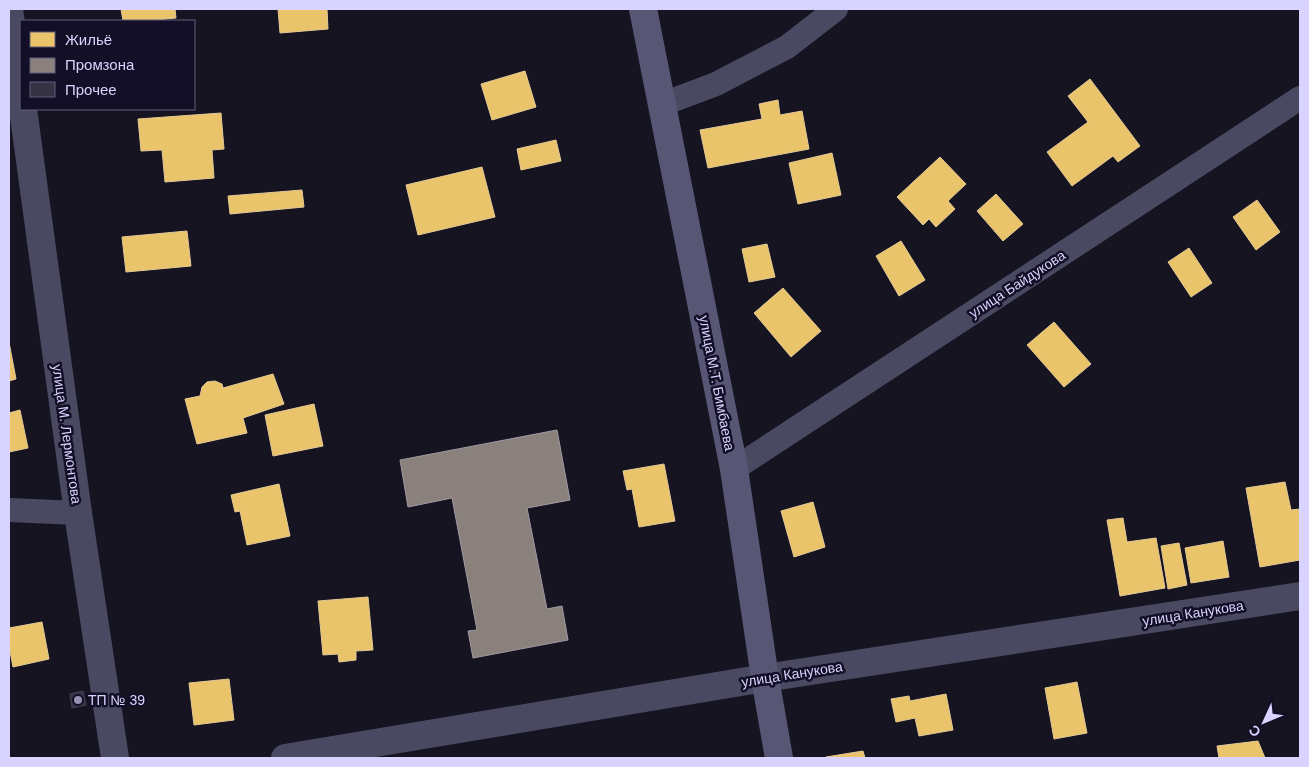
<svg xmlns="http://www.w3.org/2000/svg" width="1309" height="767" font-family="Helvetica,sans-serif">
  <rect width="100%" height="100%" fill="#161421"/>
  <!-- homes -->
  <path fill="#e9c46a" stroke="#e4c997" d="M121,9h54l1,9 -30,3h-23z
    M278,9h49l1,20 -48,4z
    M525,71l11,36 -44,13 -11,-36z
    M1090,79l50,67 -22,16 -5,-6 -41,30 -25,-34 41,-30 -20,-26z
    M778,100l2,15 22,-4 7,38 -101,19 -8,-38 62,-11 -3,-15z
    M221,113l3,36 -12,1 2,28 -49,4 -3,-32 -21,1 -3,-32z
    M556,140l5,21 -40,9 -4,-21z
    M832,153l9,42 -43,9 -9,-41z
    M940,157l26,27 -18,17 7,8 -19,18 -7,-8 -6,6 -26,-28z
    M482,167l13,50 -77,18 -12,-50z
    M302,190l2,17 -74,7 -2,-18z
    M996,194l27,30 -20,17 -26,-30z
    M1257,200l23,32 -24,18 -23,-33z
    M187,231l4,35 -65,6 -4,-35z
    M901,241l24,39 -26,16 -23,-40z
    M767,244l8,33 -26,5 -7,-33z
    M1189,248l23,35 -21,14 -23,-35z
    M783,288l38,43 -30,26 -37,-44z
    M1054,322l37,42 -27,23 -37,-42z
    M9,342l7,37 -7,2z
    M273,374l11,30 -41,14 4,15 -50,11 -12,-45 15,-3 2,-9 5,-5 8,-1 7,3 1,4z
    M314,404l9,42 -50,10 -8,-41z
    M20,410l8,38 -19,4v-39z
    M664,464l11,57 -36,6 -7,-38 -5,1 -4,-19z
    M1285,482l6,28 9,-1v51l-40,7 -14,-79z
    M279,484l11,52 -43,9 -7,-34 -5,1 -4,-17z
    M813,502l12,45 -31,10 -13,-46z
    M1123,518l4,24 29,-4 9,50 -45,8 -13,-76z
    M1223,541l6,36 -38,6 -6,-35z
    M1179,543l8,42 -19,4 -7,-43z
    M368,597l5,53 -17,1v9l-17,2 -1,-8 -15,1 -5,-54z
    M42,622l7,37 -36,8 -4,-21v-18z
    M229,679l5,41 -40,5 -5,-42z
    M1077,682l10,51 -33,6 -9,-51z
    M946,694l7,36 -34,6 -4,-18 -19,4 -5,-23 18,-3 1,5z
    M1258,741l7,17h-46l-2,-12z
    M863,751l2,7h-39v-1z"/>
  <!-- industry -->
  <path fill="#8a817c" stroke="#a29aa3" d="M557,430l13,70 -43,8 20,101 15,-3 6,34 -95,18 -5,-27 9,-1 -25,-132 -44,9 -8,-47z"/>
  <!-- building -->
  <path fill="#343243" stroke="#433f54" d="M83,691l3,14 -14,3 -2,-14z"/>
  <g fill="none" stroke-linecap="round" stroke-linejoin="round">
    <!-- minor -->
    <path stroke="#4a4962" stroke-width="24" d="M663,104l53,-20 71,-37 49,-38
      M734,469l566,-371
      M9,510l69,3"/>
    <!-- tertiary -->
    <path stroke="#4a4962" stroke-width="28" d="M9,9l12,88
      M23,109l55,404 37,245
      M285,758l480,-80 535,-82"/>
    <!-- secondary -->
    <path stroke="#575674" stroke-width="28" d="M643,9l91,460 31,209 14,80"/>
  </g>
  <!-- markers -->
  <circle fill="#9591b1" stroke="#130f26" stroke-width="2" cx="78" cy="700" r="5"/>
  <g text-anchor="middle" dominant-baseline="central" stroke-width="5" stroke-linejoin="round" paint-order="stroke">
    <!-- street labels -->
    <g font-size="14" fill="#d9d4ff" stroke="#130f26">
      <text transform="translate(1017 284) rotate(-33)">улица Байдукова</text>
      <text transform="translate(717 383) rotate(79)">улица М.Т. Бимбаева</text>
      <text transform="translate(67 434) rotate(82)">улица М. Лермонтова</text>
      <text transform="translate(1193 613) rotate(-9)">улица Канукова</text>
      <text transform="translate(792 674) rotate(-9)">улица Канукова</text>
    </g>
    <!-- poi labels -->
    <g font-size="14" fill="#d9d4ff" stroke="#130f26" text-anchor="start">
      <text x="88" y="700">ТП № 39</text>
    </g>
  </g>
  <!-- border -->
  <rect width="1309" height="767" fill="none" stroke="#d9d4ff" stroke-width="20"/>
  <!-- legend -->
  <rect x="20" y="20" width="175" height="90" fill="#130f26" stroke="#625e7d"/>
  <rect x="30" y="32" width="25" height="15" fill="#e9c46a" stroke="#625e7d"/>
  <text x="65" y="45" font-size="15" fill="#d9d4ff">Жильё</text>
  <rect x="30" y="58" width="25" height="15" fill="#8a817c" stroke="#625e7d"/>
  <text x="65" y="70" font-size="15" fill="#d9d4ff">Промзона</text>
  <rect x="30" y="82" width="25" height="15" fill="#343243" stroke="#625e7d"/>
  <text x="65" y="95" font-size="15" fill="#d9d4ff">Прочее</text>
  <!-- north arrow -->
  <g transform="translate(1264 722) rotate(226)" stroke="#130f26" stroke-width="4" paint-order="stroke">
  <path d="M0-4L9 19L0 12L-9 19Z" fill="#d9d4ff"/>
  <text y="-8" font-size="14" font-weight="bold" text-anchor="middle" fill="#d9d4ff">С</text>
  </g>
</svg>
